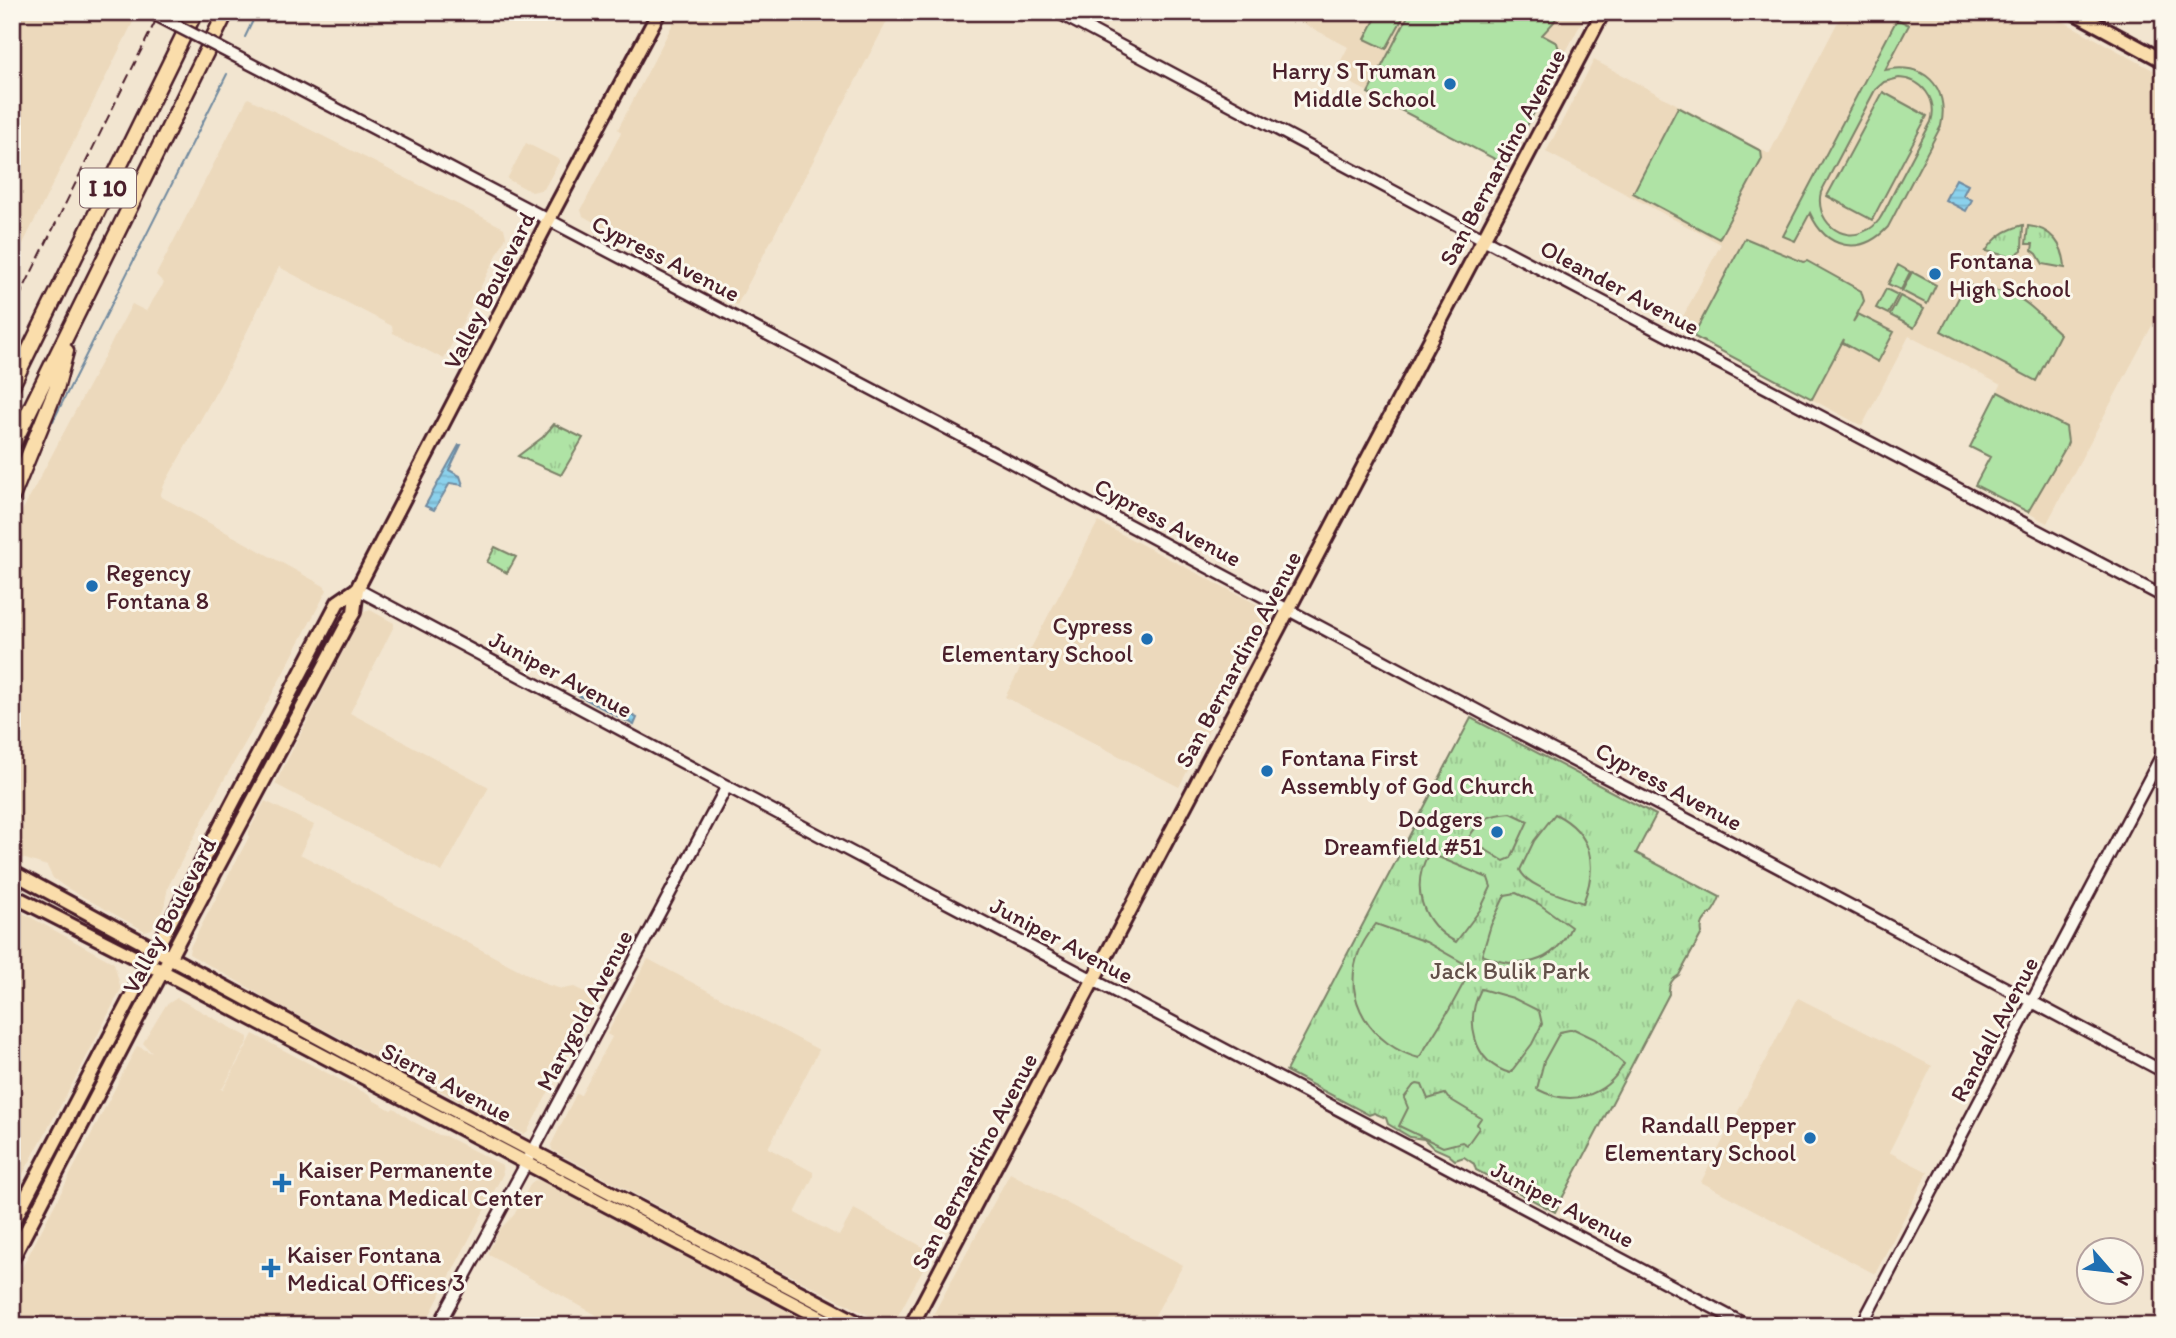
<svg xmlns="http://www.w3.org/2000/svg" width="2176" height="1338" font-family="Itim,sans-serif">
  <defs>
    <pattern id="grass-tufts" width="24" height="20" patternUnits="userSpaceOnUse" patternTransform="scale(1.75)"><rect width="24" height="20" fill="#afe3a5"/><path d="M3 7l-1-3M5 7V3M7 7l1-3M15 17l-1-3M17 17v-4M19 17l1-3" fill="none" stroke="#98c28e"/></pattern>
    <pattern id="water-rules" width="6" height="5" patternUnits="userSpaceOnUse" patternTransform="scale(1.75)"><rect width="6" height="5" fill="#8bd1ec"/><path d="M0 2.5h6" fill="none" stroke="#79b3cb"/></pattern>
  </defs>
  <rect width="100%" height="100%" fill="#f2e5d0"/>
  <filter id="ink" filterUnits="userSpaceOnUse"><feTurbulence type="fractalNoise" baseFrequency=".0143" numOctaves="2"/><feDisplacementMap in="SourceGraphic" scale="14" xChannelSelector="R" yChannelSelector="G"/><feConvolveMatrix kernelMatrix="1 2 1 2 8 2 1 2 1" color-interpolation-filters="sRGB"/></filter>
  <g filter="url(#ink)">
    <!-- built -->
    <path fill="#ecd9bc" d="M12,12h112l11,6 -123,248z
      M679,12h213l-155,293 -59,-32 -45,-29 -50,-28 -2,-6 40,-77 -3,-4z
      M1282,12h305l-81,153 -172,-91 14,-27z
      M1843,12h203l118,64v227l-117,220 -72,-38 15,-28 -20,-10 31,-62 -92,-49 -47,90 -185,-98 44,-84 -175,-92 48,-92 175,94z
      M248,98l256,130 2,9 -62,122 -51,-26 -1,-7 -113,-59 -53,107 -62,111 -4,11 164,90 3,4 -66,125 -41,72 -52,100 -4,20 -12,22 -7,2 -80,-44 -12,-9 -6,-12 -28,-9 -7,-6v-321l120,-226 14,7 18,-28 -8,-8z
      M526,143l34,17 -16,29 -12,3 -25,-13z
      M1098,522l172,89v3l-91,173 -174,-90z
      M370,610l24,13v3l-44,87 139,74 -47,85 -167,-88 88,-172z
      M265,801l49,24 -14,29 248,131 14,4 12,-2 23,11v4l-70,130 -4,2 -257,-135 -13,-9 -64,-36 1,-7 59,-110v-6z
      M12,907l102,56 7,26 -39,77 -70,128z
      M648,959l171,91 -51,98 45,24v5l-18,36 44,23 15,-27 78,43 -39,73 -3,1 -142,-72 -196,-104 -1,-5 25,-51 5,1 31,-58 -5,-3z
      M177,998l71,39v4l-25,47h-3l3,2 30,-56 118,62 2,4 18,10 3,-2 18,13 27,14 6,1 57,29 1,9 -79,152h-412v-39l125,-241 15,7 -9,-10 23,-38z
      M1798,998l134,68 -43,86 39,20 -53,102 -174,-92z
      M1010,1173l173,92 -34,61h-222z
      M535,1180l8,1 273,145h-200l-127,-71v-4l11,-22 14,-14 17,-32z"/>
    <!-- grass -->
    <path fill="url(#grass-tufts)" stroke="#7c8168" stroke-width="2" d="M2023,225l-1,25 -10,7 -26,-6c10,-15 20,-21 37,-26z
      M2028,226c24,2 36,20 37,42l-22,-4 -6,-10 -5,-4 1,-6h-7z
      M554,424l29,14 -22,37 -43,-19 25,-19z
      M495,547l21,10 -9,16 -20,-11z
      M1471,718l185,97 -20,38 84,44c-2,5 -5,12 -9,16 -6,6 -11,10 -9,20l-23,42c-7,4 -11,11 -10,19l-114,218 -79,-42 -2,-6 -10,-7 -9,3 -7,-6 -16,-7 -8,-8 -14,-2 -22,-13 -2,-6 -12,-5 -5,2 -83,-44z"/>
    <!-- pitch -->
    <path fill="#afe3a5" stroke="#7c8168" stroke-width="2" fill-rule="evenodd" d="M1379,12h27l-20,37 -21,-10z
      M1410,12h149l-5,10 -12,13 15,8 4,13 -21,40 2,2 -36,67 -138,-72z
      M1897,19l12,6 -24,45c38,-9 65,16 56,56l-53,101c-28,30 -62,22 -78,-14l-15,28 -12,-5zM1899,78c23,1 39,21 32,44 -12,23 -24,45 -36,68 -5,10 -10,21 -16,30 -3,4 -7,8 -12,10 -26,15 -53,-11 -46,-38l54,-102 9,-8z
      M1883,92l44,24 -55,104 -45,-24z
      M1678,107l83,44 1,8 -43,80 -86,-46z
      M1745,238l58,24 4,-1 54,30 3,10 -11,21 5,-8 36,18 -16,30 -35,-19 1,-4 -32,60 -119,-63z
      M1898,265l12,7 -9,18 -13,-6z
      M1912,272l24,13 -9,19 -25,-13z
      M1966,284c14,7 30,5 45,10 19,8 34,27 49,40l-24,47 -95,-50z
      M1886,289l12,6 -10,19 -12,-6z
      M1900,296l24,13 -10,19 -24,-13z
      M1998,392l68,35 2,15 -2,5 -38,65 -53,-27 15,-28 -20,-10z
      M1511,813l17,8 -17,37 -7,3 -36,-22c12,-21 20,-24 43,-26z
      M1555,814c38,19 43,52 28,89 -18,-7 -55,-15 -63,-33l14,-29z
      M1429,853l59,25 3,9 -11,23 -24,32c-35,-18 -46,-56 -27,-89z
      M1516,893l23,11 32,23c-17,38 -54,44 -89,28l9,-30 14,-30z
      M1376,924l50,18 37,21 4,14 -18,33 -30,48c-46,-12 -79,-59 -60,-106 4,-11 11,-20 17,-28z
      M1481,989l32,9 26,13 3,13 -10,20 -22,29c-38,-11 -45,-52 -29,-84z
      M1574,1029l21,10 29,25c-19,33 -53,43 -87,25l7,-28 16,-29z
      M1417,1084l5,1 6,14 17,-5 3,4 33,20 -4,6 2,4 -12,17 -5,-3 -19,5 -44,-21 9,-18 -4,-10 9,-12z"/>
    <!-- water -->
    <path fill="url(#water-rules)" stroke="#718a9f" stroke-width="2" d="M1956,179l12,6 -5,10 9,5 -6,11 -21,-11z
      M459,445h2l-12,25 11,6 3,9 -13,-2 -16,27 -9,-4z
      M579,688l58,30 -3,7 -58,-31z"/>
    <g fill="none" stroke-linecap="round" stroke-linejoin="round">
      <!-- stream -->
      <path stroke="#718a9f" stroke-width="2" d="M245,37l12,-25
        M53,421l174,-347"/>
      <!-- minor casing -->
      <g stroke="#4a1f2b" stroke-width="15">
        <path id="minor" d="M1057,12l415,221 692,364
          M266,72l686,359 562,299 211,109 439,233
          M357,589l407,217 984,520
          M438,1326l95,-175 194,-365
          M1861,1326l303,-575"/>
      </g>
      <!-- major casing -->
      <g stroke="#4a1f2b" stroke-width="18">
        <path id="major" d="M2062,12h11l91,49
          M12,872l383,207 469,247
          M12,895l163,83 661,348
          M12,1224l326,-622 19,-13
          M12,1259l119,-229 217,-408 6,-10 3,-23 191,-368 111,-209
          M911,1326l692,-1314"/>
      </g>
      <!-- highway casing -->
      <g stroke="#4a1f2b" stroke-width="19">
        <path id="highway" d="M12,385l183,-373
          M12,446l214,-434
          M12,497l44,-108 10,-38"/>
      </g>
      <!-- minor -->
      <use href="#minor" stroke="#fbf7ec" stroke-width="10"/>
      <!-- major -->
      <use href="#major" stroke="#faddab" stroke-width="12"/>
      <!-- highway -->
      <use href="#highway" stroke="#faddab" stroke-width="14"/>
      <!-- rail -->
      <path stroke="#4a1f2b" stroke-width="2" stroke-dasharray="10 5" stroke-linecap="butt" d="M12,312l148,-300"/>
      <!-- minor-bridge casing -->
      <g stroke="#4a1f2b" stroke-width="15" stroke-linecap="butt">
        <path id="minor-bridge" d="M150,12l116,60"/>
      </g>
      <!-- minor-bridge -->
      <use href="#minor-bridge" stroke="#fbf7ec" stroke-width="10"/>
    </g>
  </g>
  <!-- markers -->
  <g fill="#1f6fb2" stroke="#fbf7ec" stroke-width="2.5">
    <circle cx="1450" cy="84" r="7"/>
    <circle cx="1935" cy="274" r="7"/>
    <circle cx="92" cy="586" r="7"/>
    <circle cx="1147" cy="639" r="7"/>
    <circle cx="1267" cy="771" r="7"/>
    <circle cx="1497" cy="832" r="7"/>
    <circle cx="1810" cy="1138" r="7"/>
    <path d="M278.5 1172.5h7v7h7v7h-7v7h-7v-7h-7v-7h7z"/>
    <path d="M267.5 1257.5h7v7h7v7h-7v7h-7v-7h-7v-7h7z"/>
  </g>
  <g text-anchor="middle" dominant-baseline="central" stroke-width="6" stroke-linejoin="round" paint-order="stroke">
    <!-- shield labels -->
    <rect fill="#fbf7ec" stroke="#7f6065" stroke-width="2" x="80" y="168.5" width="56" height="39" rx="5"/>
    <g font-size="23" font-weight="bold" fill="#4a1f2b">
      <text x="108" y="188">I 10</text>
    </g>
    <!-- poi labels -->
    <g font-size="24" fill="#4a1f2b" stroke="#fbf7ec" text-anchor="start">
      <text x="1436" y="70" text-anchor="end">Harry S Truman<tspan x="1436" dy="28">Middle School</tspan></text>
      <text x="1949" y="260">Fontana<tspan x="1949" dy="28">High School</tspan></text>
      <text x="106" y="572">Regency<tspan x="106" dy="28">Fontana 8</tspan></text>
      <text x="1133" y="625" text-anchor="end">Cypress<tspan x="1133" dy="28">Elementary School</tspan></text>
      <text x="1281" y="757">Fontana First<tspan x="1281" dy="28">Assembly of God Church</tspan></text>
      <text x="1483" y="818" text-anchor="end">Dodgers<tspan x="1483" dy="28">Dreamfield #51</tspan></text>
      <text x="1796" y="1124" text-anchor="end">Randall Pepper<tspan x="1796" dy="28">Elementary School</tspan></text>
      <text x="298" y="1169">Kaiser Permanente<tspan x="298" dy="28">Fontana Medical Center</tspan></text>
      <text x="287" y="1254">Kaiser Fontana<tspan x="287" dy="28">Medical Offices 3</tspan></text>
    </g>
    <!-- street labels -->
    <g font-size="24" fill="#4a1f2b" stroke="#fbf7ec">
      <text transform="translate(1502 157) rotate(-62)">San Bernardino Avenue</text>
      <text transform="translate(666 258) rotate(27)">Cypress Avenue</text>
      <text transform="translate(1620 287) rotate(28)">Oleander Avenue</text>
      <text transform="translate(489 290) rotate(-63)">Valley Boulevard</text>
      <text transform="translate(1168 522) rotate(28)">Cypress Avenue</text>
      <text transform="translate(1238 659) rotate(-62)">San Bernardino Avenue</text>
      <text transform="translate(561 674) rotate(28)">Juniper Avenue</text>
      <text transform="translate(1669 786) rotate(28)">Cypress Avenue</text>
      <text transform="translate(169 915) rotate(-62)">Valley Boulevard</text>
      <text transform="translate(1062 940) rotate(28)">Juniper Avenue</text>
      <text transform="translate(584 1010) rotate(-62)">Marygold Avenue</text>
      <text transform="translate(1994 1029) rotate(-62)">Randall Avenue</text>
      <text transform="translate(447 1082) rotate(28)">Sierra Avenue</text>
      <text transform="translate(974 1161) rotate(-62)">San Bernardino Avenue</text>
      <text transform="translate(1563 1204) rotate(28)">Juniper Avenue</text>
    </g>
    <!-- park labels -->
    <g font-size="24" fill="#63504a" stroke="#fbf7ec">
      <text x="1510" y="970">Jack Bulik Park</text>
    </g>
  </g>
  <!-- margin -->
  <rect width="2176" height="1338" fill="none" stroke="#fbf7ec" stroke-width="42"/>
  <rect x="21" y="21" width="2134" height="1296" fill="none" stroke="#4a1f2b" stroke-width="2.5" filter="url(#ink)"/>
  <!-- north arrow -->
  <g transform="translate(2110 1271) rotate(118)"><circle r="33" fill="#fbf7ec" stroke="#b4a19f" stroke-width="2"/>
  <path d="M0-5L12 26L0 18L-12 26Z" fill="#1f6fb2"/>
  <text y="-10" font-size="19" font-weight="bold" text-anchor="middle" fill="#4a1f2b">N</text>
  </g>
</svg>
